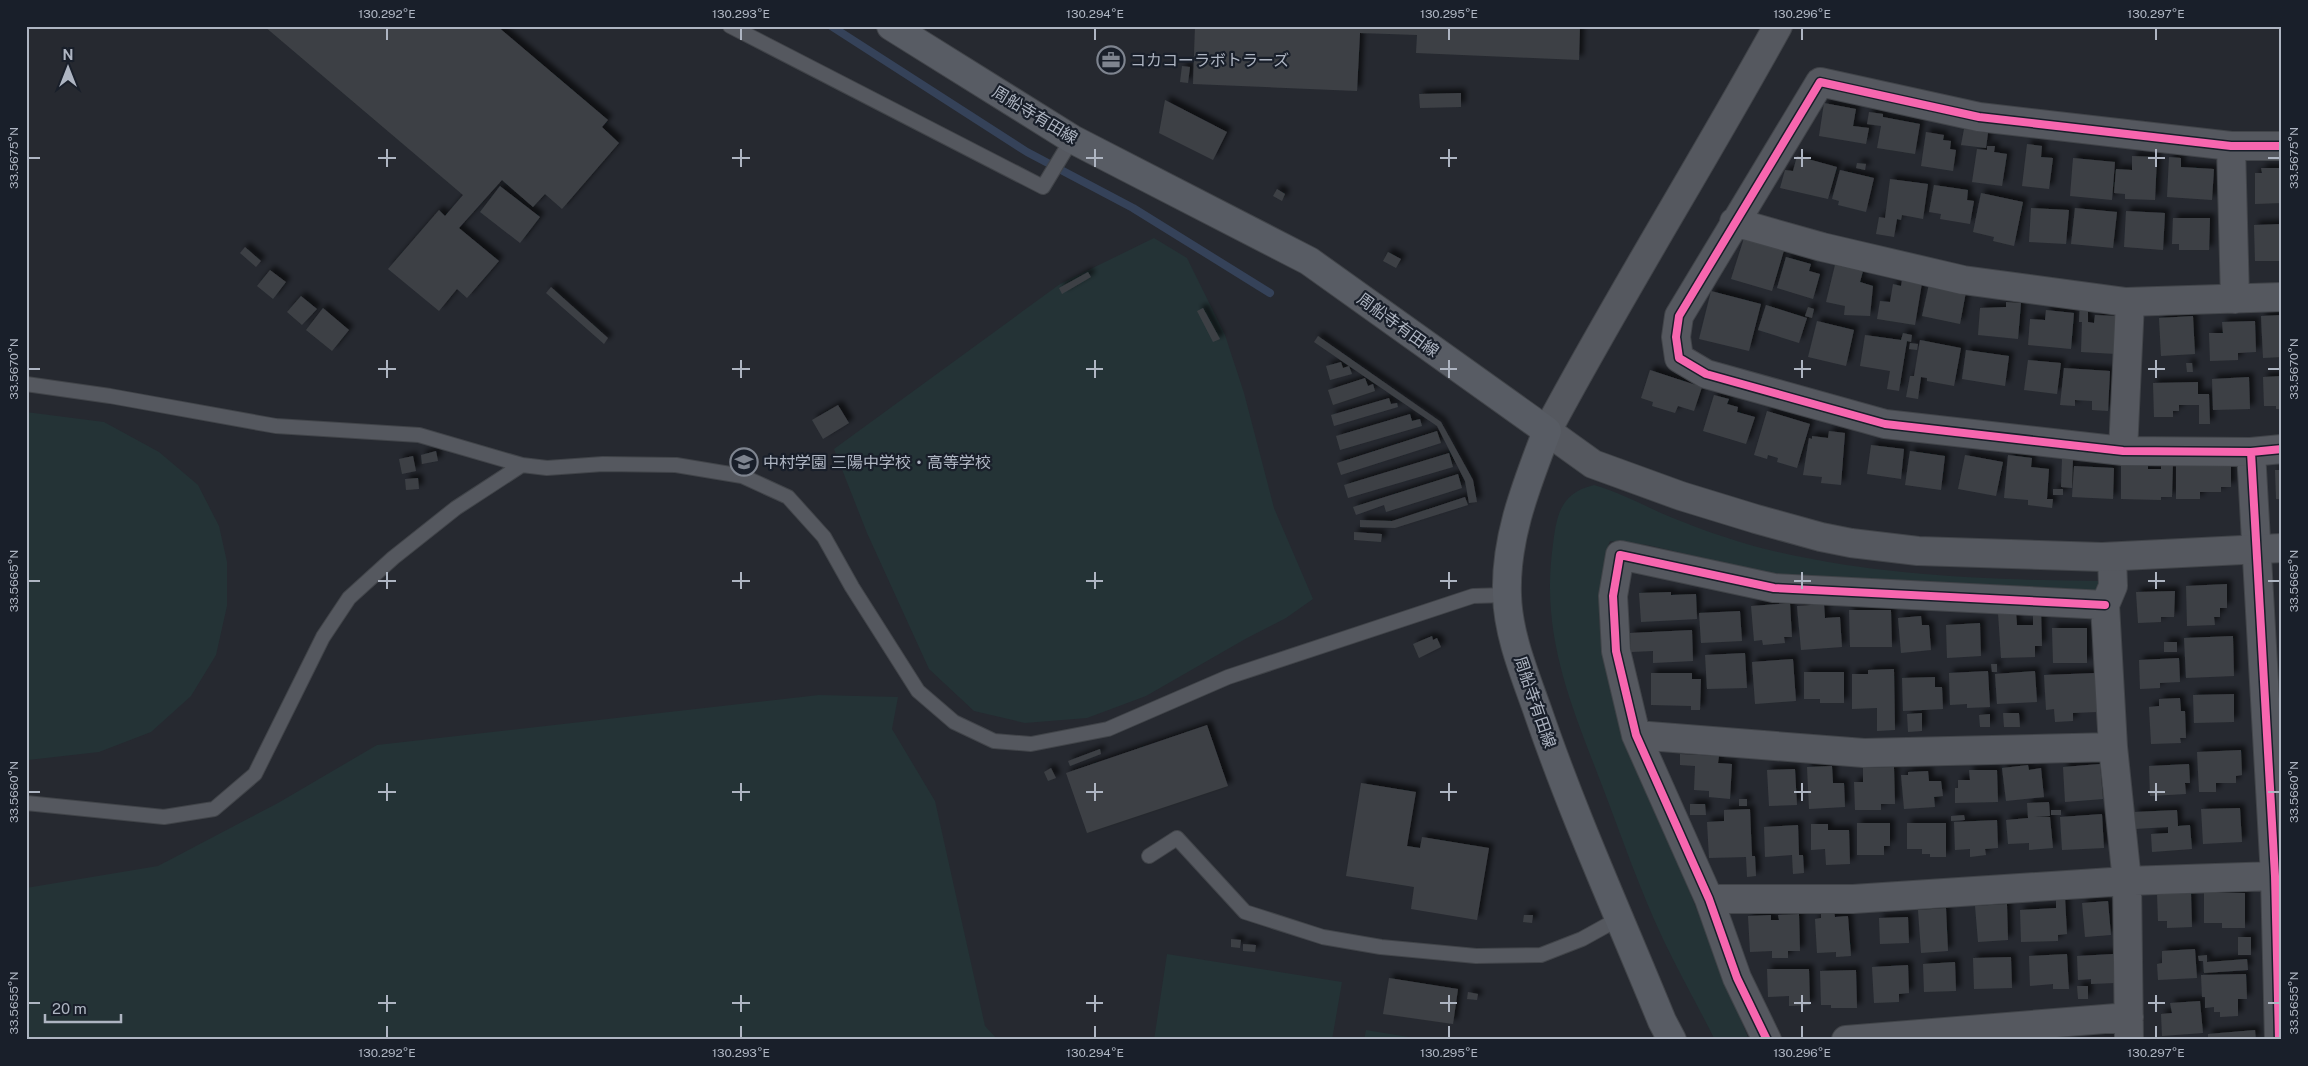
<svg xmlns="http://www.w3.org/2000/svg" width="2308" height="1066" font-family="'Public Sans','Noto Sans JP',sans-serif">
  <defs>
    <filter id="shadow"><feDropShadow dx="4.5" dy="-4.5" stdDeviation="2.5" flood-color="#0009"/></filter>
  </defs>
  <rect width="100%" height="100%" fill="#262930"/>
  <!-- green -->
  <path fill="#243336" d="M1154,238l33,20 38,77 19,58 30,115 39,91 -27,19 -39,20 -101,58 -59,22 -62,5 -51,-12 -45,-42 -62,-136 -33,-84 226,-165z
    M26,412l78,10 55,30 39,33 21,41 8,36v44l-11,49 -25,41 -40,36 -52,20 -71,8h-2z
    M1594,485c24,7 45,18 67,28 33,14 69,27 104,36 110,27 224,31 336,32l1,9 -11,3 -217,-10 -106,-10 -120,-28 -38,-4 -5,13 -6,67 16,85 134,334h-34c-17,-34 -36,-67 -52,-101 -23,-49 -41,-101 -60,-151 -32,-84 -63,-152 -50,-244 4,-31 8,-51 41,-59z
    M819,695l79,2 -6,32 43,72 50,225 13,14h-972v-152l132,-22 120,-63 99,-58z
    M1167,954l175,28 -10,58h-178z
    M1366,1030l61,10h-63z"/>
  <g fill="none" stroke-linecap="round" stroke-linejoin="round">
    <!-- stream -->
    <path stroke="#354259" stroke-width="8" d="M831,26l196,126 106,56 137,85"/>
  </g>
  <!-- building -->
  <path fill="#3d4045" filter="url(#shadow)" d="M264,26h233l111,94 -6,7 17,16 -57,66 -17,-15 -12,13 -31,-27 -43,48 40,33 -32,37 -10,-9 -18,22 -51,-42 51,-59 6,6 18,-21z
    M1195,26h385l-1,34 -163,-7 1,-18 -57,-2 -3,58 -164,-7z
    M1111,61l8,3 -3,9 -8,-2z
    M1182,66l8,1 -2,16 -8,-1z
    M1461,93v14l-41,1 -1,-14z
    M1165,100l62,32 -14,28 -54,-27z
    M1824,103l32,6 -3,17 16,2 -3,16 -47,-8z
    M1869,112l14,2v3l37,7 -5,30 -38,-6 4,-22 -14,-2z
    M1964,129l24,4 -2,15 -25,-3z
    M1926,132l18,3 -1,5 8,1 -1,8 6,1 -3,21 -32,-5z
    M2027,144l15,2 -1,11 12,1 -4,31 -27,-3z
    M1987,146h8l-1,6 13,2 -5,32 -30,-4 5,-33 10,1z
    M1797,156l40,11 -9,32 -48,-11 5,-18 8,1z
    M2132,156l25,1 -2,43 -30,-1v-5l-11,-1 2,-24 16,1z
    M2169,157l12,1v9l33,2 -2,31 -45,-3z
    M2073,158l42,4 -3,38 -42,-4z
    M1857,163l9,1 -1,6 -9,-2z
    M2261,168h21v35l-27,1v-31h7z
    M1840,170l34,8 -8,34 -28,-7 1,-4 -7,-2z
    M1890,179l38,5 -5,35 -21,-4 -1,5 -4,-1 -3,18 -18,-3 3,-17 6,1z
    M1934,185l34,5 -1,10 7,1 -4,23 -30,-5 1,-5 -12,-2z
    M500,186l40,31 -20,26 -40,-31z
    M1277,189l8,5 -3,7 -9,-5z
    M1981,193l42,9 -9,44 -21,-5 1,-4 -21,-5z
    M2031,208l38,2 -3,34 -37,-2z
    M2075,208l42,4 -4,36 -42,-4z
    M2126,211l39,2 -2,37 -39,-3z
    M2173,218h37l-1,32h-30v-6h-7z
    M2282,224v37h-27l-1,-36z
    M1744,238l41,9 -13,44 -41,-12z
    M245,247l16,14 -5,6 -16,-14z
    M1388,252l13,7 -5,9 -13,-7z
    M1786,257l25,7 -2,7 11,3 -7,25 -36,-11z
    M1835,265l28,6 -3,11 13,4 -3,30 -26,-1 1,-9 -19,-4z
    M270,270l16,12 -13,17 -16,-13z
    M1088,272l3,5 -29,17 -3,-6z
    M1902,280l20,3 -7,42 -38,-6 3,-18 10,1 3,-18 8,2z
    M1929,284l37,8 -6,32 -38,-8z
    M551,287l57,51 -4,6 -58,-51z
    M1711,291l50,13 -12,47 -50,-12z
    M301,296l16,13 -15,16 -15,-13z
    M2006,302l15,1 -3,36 -40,-4 2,-27 26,-1z
    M2080,303l8,1v18l6,1 1,-8 23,1 -2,38 -35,-2 1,-30h-3z
    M1766,305l41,13 -8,25 -41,-13z
    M1808,307l6,2 -2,9 -7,-2z
    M323,308l26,22 -17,21 -26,-21z
    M1203,308l17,31 -7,3 -16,-31z
    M2046,310l28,3 -3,36 -43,-4 2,-26 15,1z
    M2282,315v42l-19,1 -2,-42z
    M2193,316l2,38 -34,2 -2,-38z
    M1817,321l37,9 -8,36 -38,-9z
    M2255,321l1,31 -18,1v7l-28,1 -1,-28h14l-1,-11z
    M1903,333l9,2 -1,7 -4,-1 -8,50 -12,-2 3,-18 -30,-5 5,-31 36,5z
    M1318,336l123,86 32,58 4,22 -8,1 -4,-22 -28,-55 -88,-60 3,8 -22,6 -4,-14 15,-4 2,6 6,-2 -35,-24z
    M1920,340l41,8 -7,38 -27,-5v-3l-6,-1 -3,22 -12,-2 4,-21h4z
    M1910,343l8,1 -1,6 -8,-1z
    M1966,350l43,6 -4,30 -43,-7z
    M2028,360l33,3 -4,31 -33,-4z
    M2186,363h6l1,9h-6z
    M2064,368l46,3 -2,40 -16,-1v-9l-17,-1v6l-15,-1z
    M1650,370l52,17 -8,24 -16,-5 -3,7 -23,-7 1,-4 -12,-4z
    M2282,376v33h-6v-3h-12l-1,-29z
    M2249,377l1,32 -37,1 -1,-31z
    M1365,378l3,8 5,-2 2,7 -42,14 -5,-15z
    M2198,382v12h11l1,30h-11v-19h-20v6h-6v6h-19l-1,-34z
    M1714,395l15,4 -2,5 11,3 -1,5 18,5 -9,27 -43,-13z
    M1389,398l2,6 6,-1 1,4 -64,19 -3,-11z
    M838,405l11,18 -26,16 -11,-19z
    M1767,411l43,13 -13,44 -20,-6 1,-4 -10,-3 -1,4 -13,-4z
    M1410,414l2,7 8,-2 2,7 -82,24 -4,-14z
    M1437,431l4,12 -100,32 -4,-12z
    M1829,431l16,2 -4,52 -20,-2 1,-6 -19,-2 6,-37 3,1v-3l16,2z
    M1871,445l33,4 -3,30 -34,-5z
    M436,451l2,10 -16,3 -1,-9z
    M1910,451l35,5 -4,34 -36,-5z
    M1449,453l4,14 -105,31 -4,-13z
    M1965,455l38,7 -7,34 -38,-7z
    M2008,455l24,3 -1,9 18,2 -2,30h6l-1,9 -24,-3v-5l-24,-2z
    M413,456l3,15 -14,3 -3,-15z
    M2062,458h11l-1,30 -11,-1z
    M2161,461h12l-1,36h-11v3l-40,-1v-34h27v4h13z
    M2176,464h55v23h-10v5h-21v7h-24z
    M2074,466l40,2 -1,31 -41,-2z
    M2275,470h7v29h-6z
    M1458,474l4,14 -76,24 -2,-7 -28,10 -3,-8z
    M418,478l1,11 -13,1 -1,-11z
    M2053,489h10v6h-10z
    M1465,497l3,8 -73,23 -35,-1v-7l32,1z
    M1354,532l28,2 -1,8 -27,-2z
    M2227,584v24h-7v9h-6l1,8 -28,1 -1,-40z
    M2175,591l-1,26h-13v5l-23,1 -2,-31z
    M1671,592v3l25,-1 1,25 -56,3 -2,-29z
    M1790,603l2,34h-8l1,6 -22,2 -1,-5 -8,1 -3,-35z
    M1824,604l1,14 15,-1 2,30 -41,3 -4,-44z
    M1849,610h42l1,37h-42z
    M2041,610l1,36h-7v11l-34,1 -3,-45 18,-1 1,13h16v-14z
    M1740,611l2,30 -41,2 -2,-30z
    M1921,616l1,9h7l2,25 -30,3 -3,-35z
    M1980,623l1,33 -34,2 -1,-33z
    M2052,628h35v35h-34z
    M1692,630l1,31 -40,2v-12l-22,1 -1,-19z
    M1432,636l1,4 4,-2 4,9 -22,11 -6,-14z
    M2233,636l1,40 -48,2 -2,-40z
    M2164,642h13v10h-13z
    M1745,653l2,35 -40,1 -2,-34z
    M2179,658l1,24 -20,1v5l-20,1 -1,-29z
    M1793,659l3,42 -41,3 -3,-42z
    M1991,664h6v8h-5z
    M1894,669l1,61 -18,1v-23l-25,1v-35h16v-4z
    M1988,671l2,36 -23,1v-4l-17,1 -1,-32z
    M2035,671l2,31 -40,2 -2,-30z
    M1804,672h40v31h-24v-4h-16z
    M1651,673h41v6h9l-1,31h-9v-4l-40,-1z
    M2095,673l2,39 -24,1v8l-18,1 -1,-13 -8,1 -2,-35z
    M1935,677v10h7l1,22 -40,2 -1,-33z
    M2234,694v28l-40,1 -1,-28z
    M2180,698l1,13h4l1,27h-6l1,5 -30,1 -2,-37 10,-1v-7z
    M1922,713v18l-14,1 -1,-18z
    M2003,713h16l1,14h-16z
    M1990,714v13h-10l-1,-12z
    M1207,725l21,61 -141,47 -21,-60z
    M1100,749l1,5 -31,12 -2,-5z
    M2241,750l1,25 -6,1v7h-20v9h-17l-2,-40z
    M1680,754l39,2 -1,7 14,1 -2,35 -21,-2v-6l-15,-1 1,-24 -15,-1z
    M2100,764l3,35 -38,3 -2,-35z
    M2189,764l1,19h-5l1,11 -36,2 -1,-30z
    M2028,765l1,5 12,-2 3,29 -38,4 -4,-33z
    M1832,766l1,17h11l1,24 -36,2 -2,-42z
    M1894,767l1,37h-14v6h-26l-1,-28h9v-14z
    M1051,768l5,10 -8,3 -4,-9z
    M1795,769l2,36 -28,1 -2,-36z
    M1969,770h28l1,32 -43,1v-15h3v-8h12z
    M1928,771l1,10h12l2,15 -9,1 1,10 -31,2 -3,-34h7v-3z
    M1361,783l55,9 -9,54 13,2 2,-11 67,11 -12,72 -66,-11 3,-22 -68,-11z
    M1739,799h8v7h-8z
    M2049,802l1,14 -16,1h16l3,31 -24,2v-7l-21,1 -2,-24 22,-2 -1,-15z
    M1690,804h15l1,11h-16z
    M2240,808l2,34 -39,2 -2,-35z
    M1750,809l2,47h3l1,20 -9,1 -1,-20 -37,1 -2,-36 17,-1v-11z
    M2051,810h10v5h-10z
    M2177,810l1,16 12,-1 2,24 -40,3 -1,-18 17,-1v-6l-33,2 -1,-17z
    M2102,814l2,34 -42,2 -2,-33z
    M1964,815l1,5 -14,1v-5z
    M1997,820l1,28 -13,1 1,6 -16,2v-8l-15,1 -1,-28z
    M1857,823h33v23h-6v9h-27z
    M1907,823h39v34h-16v-3h-8v-5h-15z
    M1811,824h17v6h21l1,34 -24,1 -1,-16 -14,1z
    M1798,825l1,30h4l1,18 -11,1 -1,-19 -27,2 -1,-30z
    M2191,893l1,34 -25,1v-7h-9l-1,-27z
    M2204,893h41v35h-23v-5h-18z
    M2065,897l2,37 -9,1v6l-37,1 -1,-32 36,-2v-10z
    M2108,901l3,34 -26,2 -3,-34z
    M2007,904l1,36 -30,2 -3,-36z
    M1946,908l2,43 -27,2 -3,-43z
    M1834,911l1,6 13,-1 3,40 -15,1v-5l-19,1 -2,-34 6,-1v-6z
    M1799,914l1,37h-12v7h-16v-7l-22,1 -2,-36 23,-1v5h8l-1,-5z
    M1524,915h9l-1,8 -9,-1z
    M1908,917l1,26 -29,1 -1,-26z
    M2238,937h13v18h-13z
    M1231,939l10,1 -1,8 -9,-1z
    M1243,944l13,1 -1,7 -12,-1z
    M2195,949l2,29 -39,2 -1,-16 5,-1v-12z
    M2067,954l2,35h-16v-5l-23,2 -1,-30z
    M2113,954l2,29 -24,1v-5l-13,1 -1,-24z
    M2207,955v7l40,-3 1,11 -44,3 -1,-12h-4l-1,-5z
    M2011,957l1,31 -38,1 -1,-31z
    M1955,962l1,29 -32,1 -1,-28z
    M1908,965l1,28 -10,1v8l-25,1 -2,-36z
    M1767,969h42l1,36 -21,1v-10l-21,1z
    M1856,970l1,38h-26v-3h-10l-1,-34z
    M2246,974l1,25h-9v17l-18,1v-5h-6v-5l-9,1v-11h-3l-1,-22z
    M1389,978l69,11 -5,35 -70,-10z
    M2077,986h11v13h-10z
    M1468,992l10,2 -1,6 -10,-1z
    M2200,1001l3,32 -41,3 -1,-22 11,-1 -2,-10z
    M2255,1030l1,10h-48v-6z
    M2117,1037v3h-36v-2z"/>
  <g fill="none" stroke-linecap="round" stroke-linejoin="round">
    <!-- service casing -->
    <g stroke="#414449" stroke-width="16">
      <path id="service" d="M730,26l313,161 29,-48
        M26,384l84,12 166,30 143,9 103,30 -66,43 -63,50 -44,40 -26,39 -68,137 -41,35 -50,8 -138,-14
        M522,465l25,3 56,-4 73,1 66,11 46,21 36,40 28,50 66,104 36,31 40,19 37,3 77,-15 120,-52 245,-81 34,-1
        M1149,856l28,-18 68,74 78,25 58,10 95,9 65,-1 41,-16 38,-21"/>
    </g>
    <!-- minor casing -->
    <g stroke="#414449" stroke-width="30">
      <path id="minor" d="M2231,146l4,153
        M1734,222l88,25 141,33 163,22 156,-5
        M2123,451l7,-149
        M2251,452l-128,-1 -238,-27 -179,-50 -27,-16 -3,-21 3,-21 141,-234 159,35 252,29h51
        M2112,557l1,29 -8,19 8,142 14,134 2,159
        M1636,735l228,18 249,-6
        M1709,899h144l274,-18 148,-5
        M1767,1040l-30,-62 -28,-79 -73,-164 -20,-84 -3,-55 7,-41 154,33 331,17
        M1846,1040l283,-23
        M2279,1040l-4,-164 -24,-424 31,-3"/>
    </g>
    <!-- tertiary casing -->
    <g stroke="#414449" stroke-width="30">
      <path id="tertiary" d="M1778,26c-75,136 -158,268 -231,405l46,33 88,32 75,23 65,18 30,6 67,8 184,6 180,-9"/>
    </g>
    <!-- secondary casing -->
    <g stroke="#414449" stroke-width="30">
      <path id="secondary" d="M891,26l181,113 237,122 238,170c-20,53 -42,106 -40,164 1,40 18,80 31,117 36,105 82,206 124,309l10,19"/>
    </g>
    <!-- service -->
    <use href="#service" stroke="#55585f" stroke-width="14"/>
    <!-- minor -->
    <use href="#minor" stroke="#55585f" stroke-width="28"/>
    <!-- tertiary -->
    <use href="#tertiary" stroke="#55585f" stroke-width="28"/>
    <!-- secondary -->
    <use href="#secondary" stroke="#585c64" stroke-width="28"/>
    <!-- cycleway casing -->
    <g stroke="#191f2a" stroke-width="11">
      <path id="cycleway" d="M2251,452l-128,-1 -238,-27 -179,-50 -27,-16 -3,-21 3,-21 141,-234 159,35 252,29h51
        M1767,1040l-30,-62 -28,-79 -73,-164 -20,-84 -3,-55 7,-41 154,33 331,17
        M2279,1040l-4,-164 -24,-424 31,-3"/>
    </g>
    <!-- cycleway -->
    <use href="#cycleway" stroke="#f766af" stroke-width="8"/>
  </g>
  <!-- ticks -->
  <path fill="none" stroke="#aeb5c2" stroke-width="2" d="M387,28v12M741,28v12M1095,28v12M1449,28v12M1802,28v12M2156,28v12M387,149v18M741,149v18M1095,149v18M1449,149v18M1802,149v18M2156,149v18M28,158h12M378,158h18M732,158h18M1086,158h17M1440,158h17M1794,158h17M2148,158h17M2268,158h12M387,360v18M741,360v18M1095,360v18M1449,360v18M1802,360v18M2156,360v18M28,369h12M378,369h18M732,369h18M1086,369h17M1440,369h17M1794,369h17M2148,369h17M2268,369h12M387,572v17M741,572v17M1095,572v17M1449,572v17M1802,572v17M2156,572v17M28,581h12M378,581h18M732,581h18M1086,581h17M1440,581h17M1794,581h17M2148,581h17M2268,581h12M387,783v18M741,783v18M1095,783v18M1449,783v18M1802,783v18M2156,783v18M28,792h12M378,792h18M732,792h18M1086,792h17M1440,792h17M1794,792h17M2148,792h17M2268,792h12M387,995v17M741,995v17M1095,995v17M1449,995v17M1802,995v17M2156,995v17M28,1003h12M378,1003h18M732,1003h18M1086,1003h17M1440,1003h17M1794,1003h17M2148,1003h17M2268,1003h12M387,1026v12M741,1026v12M1095,1026v12M1449,1026v12M1802,1026v12M2156,1026v12"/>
  <!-- icons -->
  <defs>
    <g id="office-ring" transform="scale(1.4375)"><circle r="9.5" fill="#191f2a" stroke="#7e848f" stroke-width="1.5"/><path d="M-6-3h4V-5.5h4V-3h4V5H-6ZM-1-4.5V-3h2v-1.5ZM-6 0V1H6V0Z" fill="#7e848f"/></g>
    <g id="school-ring" transform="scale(1.4375)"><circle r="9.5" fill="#191f2a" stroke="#7e848f" stroke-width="1.5"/><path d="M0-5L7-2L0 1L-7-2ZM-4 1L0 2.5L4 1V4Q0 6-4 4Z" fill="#7e848f"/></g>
  </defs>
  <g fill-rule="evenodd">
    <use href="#office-ring" x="1111" y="60"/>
    <use href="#school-ring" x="744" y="462"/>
  </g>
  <g text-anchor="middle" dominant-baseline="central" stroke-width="4.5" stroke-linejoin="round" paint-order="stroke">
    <!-- poi labels -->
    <g font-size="16" fill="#aeb5c2" stroke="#191f2a" text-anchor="start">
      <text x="1130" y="60">コカコーラボトラーズ</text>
      <text x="763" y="462">中村学園 三陽中学校・高等学校</text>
    </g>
    <!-- street labels -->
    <g font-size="16" fill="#aeb5c2" stroke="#191f2a">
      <text transform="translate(1035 115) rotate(31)">周船寺有田線</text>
      <text transform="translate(1398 325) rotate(36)">周船寺有田線</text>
      <text transform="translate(1535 702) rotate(71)">周船寺有田線</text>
    </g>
  </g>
  <!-- border -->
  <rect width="2308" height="1066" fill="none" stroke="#191f2a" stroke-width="55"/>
  <!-- north arrow -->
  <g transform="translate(68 68)" stroke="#191f2a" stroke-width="4" paint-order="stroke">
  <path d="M0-4L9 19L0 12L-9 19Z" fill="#aeb5c2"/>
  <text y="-8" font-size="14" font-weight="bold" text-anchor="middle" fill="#aeb5c2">N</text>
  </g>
  <!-- scale -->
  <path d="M45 1014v8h76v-8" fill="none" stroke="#aeb5c2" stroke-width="2.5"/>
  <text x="52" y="1014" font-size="15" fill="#aeb5c2" stroke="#191f2a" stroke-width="4" paint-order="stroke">20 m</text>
  <rect x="28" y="28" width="2252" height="1010" fill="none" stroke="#aeb5c2" stroke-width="2"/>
  <g font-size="12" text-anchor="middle" fill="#aeb5c2">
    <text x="387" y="18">130.292°E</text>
    <text x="741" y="18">130.293°E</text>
    <text x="1095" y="18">130.294°E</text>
    <text x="1449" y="18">130.295°E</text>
    <text x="1802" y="18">130.296°E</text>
    <text x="2156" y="18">130.297°E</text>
    <text transform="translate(14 158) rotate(-90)" y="4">33.5675°N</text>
    <text transform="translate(2294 158) rotate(-90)" y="4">33.5675°N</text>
    <text transform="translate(14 369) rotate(-90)" y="4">33.5670°N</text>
    <text transform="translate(2294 369) rotate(-90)" y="4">33.5670°N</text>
    <text transform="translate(14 581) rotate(-90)" y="4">33.5665°N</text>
    <text transform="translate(2294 581) rotate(-90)" y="4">33.5665°N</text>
    <text transform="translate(14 792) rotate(-90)" y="4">33.5660°N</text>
    <text transform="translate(2294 792) rotate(-90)" y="4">33.5660°N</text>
    <text transform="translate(14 1003) rotate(-90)" y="4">33.5655°N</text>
    <text transform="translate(2294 1003) rotate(-90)" y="4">33.5655°N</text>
    <text x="387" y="1057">130.292°E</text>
    <text x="741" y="1057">130.293°E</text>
    <text x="1095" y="1057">130.294°E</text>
    <text x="1449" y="1057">130.295°E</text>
    <text x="1802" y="1057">130.296°E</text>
    <text x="2156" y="1057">130.297°E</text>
  </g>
</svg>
